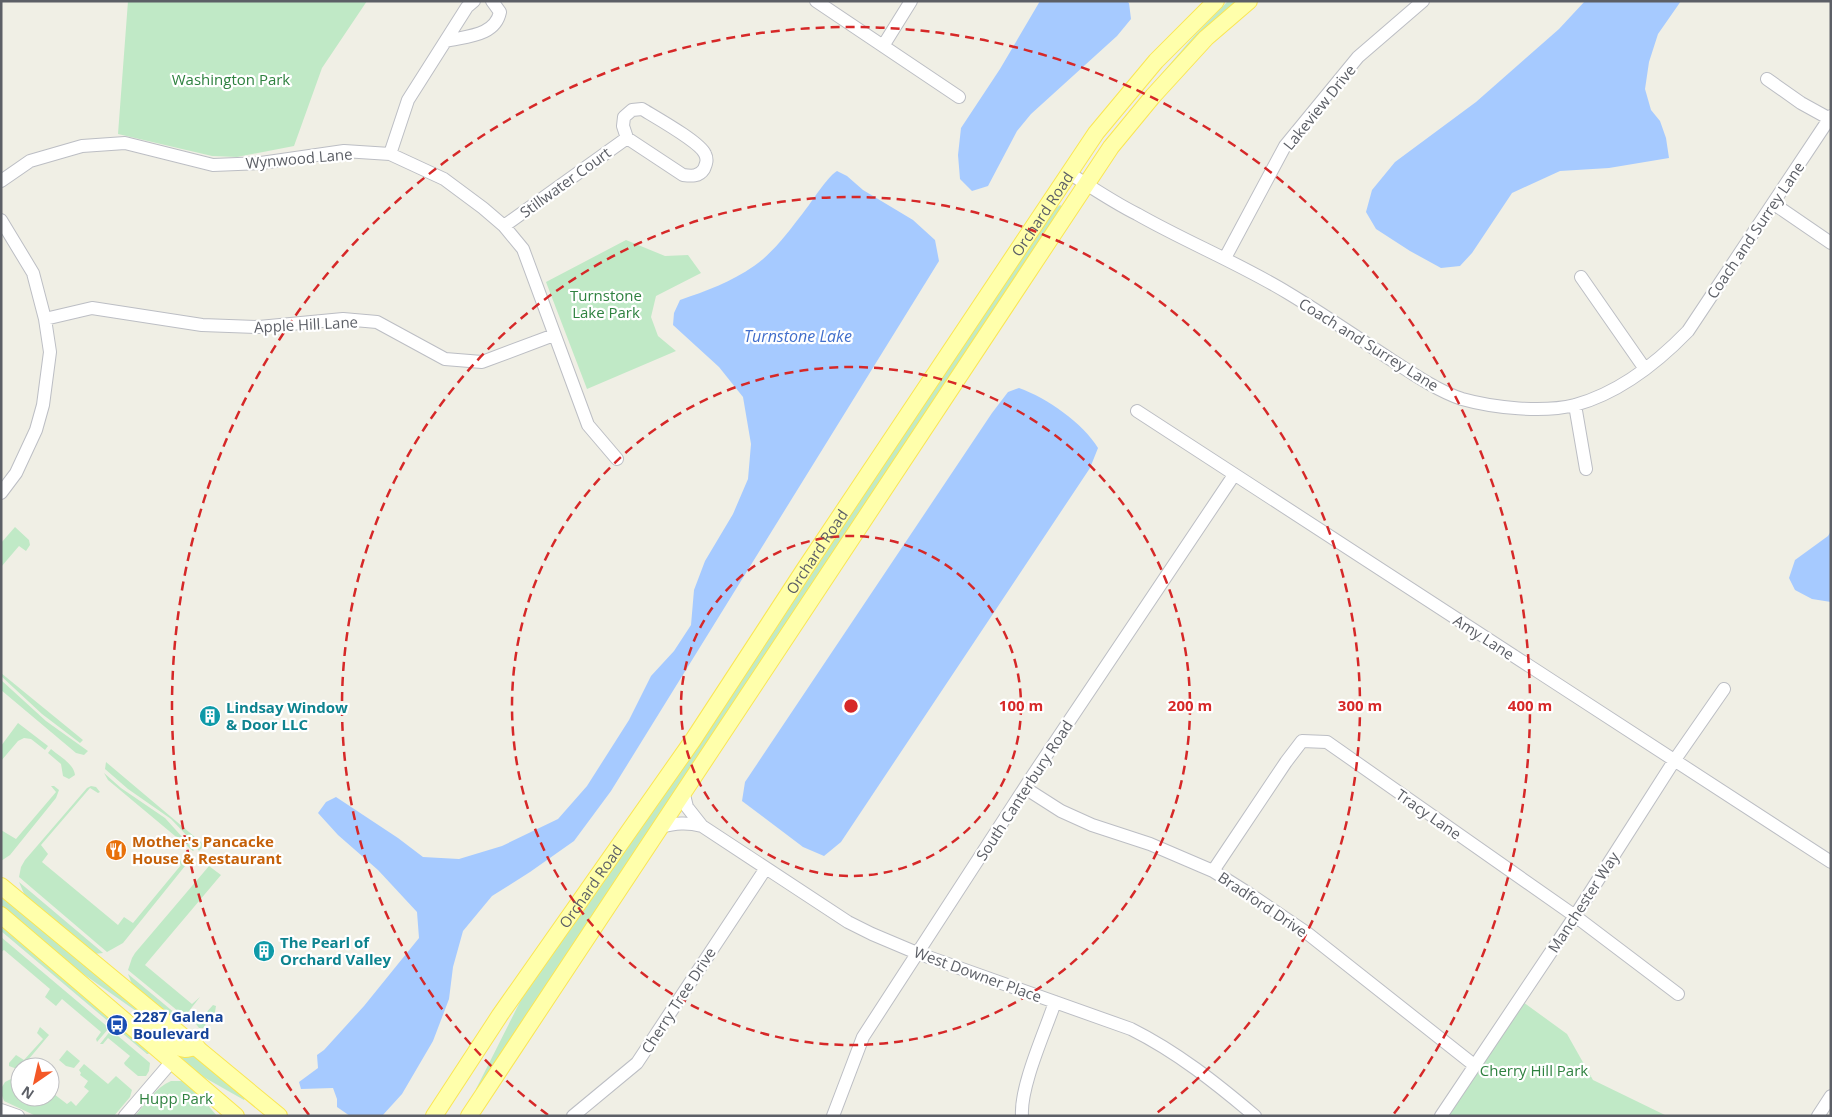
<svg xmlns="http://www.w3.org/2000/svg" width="1832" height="1117" font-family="'Open Sans',sans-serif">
  <rect width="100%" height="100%" fill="#f0efe5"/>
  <!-- green -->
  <path fill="#c0e9c6" d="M128,1h239l-45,67 -28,78 -57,11 -25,-1 -94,-22z
    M1228,1h10l-79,78 -1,-1 36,-42z
    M1060,205l3,2 -585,883 -2,-1 52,-103 241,-347 282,-427z
    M626,240l39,16 23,-1 13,18 -45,23 -5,21 7,19 18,15 -89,38 -41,-107z
    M15,527l14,13 1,5 -4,6 -7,-5 -18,21v-24z
    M1,673l82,67 -3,3 -38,-29 -41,-38z
    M1,680l45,41 42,30 -4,4 -8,-2 -75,-63z
    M18,723l30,23 -3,4 -14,-11 -7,-1 -6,3 -17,20v-15z
    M51,749c8,7 23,15 24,26l-6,4 -6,-3 -2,-12 -13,-11z
    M106,762l96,81 5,-6 2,1v2l-10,11 -9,-12 -19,-20 -43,-30 -23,-20z
    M104,773l17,15 44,30 29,32 -1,1 -85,-71z
    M51,786h3l5,4 -3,8 -46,57 -9,6v-31l15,9 40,-47z
    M91,786l5,1 4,5 -2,1 -8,-5 -49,57 7,9 -6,8 76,63 6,-8 9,6 48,-58 -7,-6 1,-2 2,-1 6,5 2,5 -62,77 -16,9 -88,-75 2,-10 4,-7 62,-72z
    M209,866l12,9 -76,90 47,39 8,-7 -11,14 -5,5 -56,-46 4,-12 3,-5z
    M19,882l83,70 1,1 -9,1 -69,-58z
    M1,893l137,115 -2,3 -64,-45 -71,-59z
    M1,924l145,125 3,5h-2l-146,-123z
    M1,937l108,91 -12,14 -1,-3 5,-7 -39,-33 -6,7 -11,-9 5,-8 -46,-39 -3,2z
    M128,974l48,40 3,3 -8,-1 -39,-32z
    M1523,1002l44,32 26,46 74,36h-221z
    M213,1005l3,1 -1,6 -12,16h-4l-3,-4z
    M40,1027l9,8 -26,31 -6,3 -8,-3v-3l7,-8 8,5 19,-21 -6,-6z
    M111,1030l39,33 -1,8 -3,5h-8l-13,-11 -1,-2 6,-7 -22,-18 -5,6h-3z
    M67,1050l13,11 -6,7 -8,-2 -7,-6z
    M176,1053l20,2 50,42 -2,3 -44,-25z
    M84,1064l24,20 8,-8 16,14 -2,7 -16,19h-78l-32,-15 -3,-8 1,-6 3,-5 6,-3 9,5v13h30v-6l17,13 4,-3 5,5 13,-15 -5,-4 4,-6 -8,-6 1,-2 -2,-3z
    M171,1081h13l5,2 28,33h-82c11,-13 21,-29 36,-35z"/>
  <!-- water -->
  <path fill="#a6caff" d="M1040,1h86l3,2 2,16 -14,17 -86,78 -14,17 -29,55 -16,5 -12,-12 -2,-24 3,-27 39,-59z
    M1585,1h96l-23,33 -9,28 -4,27 6,21 9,11 6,17 3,20 -60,10 -49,3 -48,22 -40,60 -12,13 -19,2 -31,-17 -34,-22 -10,-17 6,-22 23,-28 81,-60 83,-73z
    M837,171l10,5 16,14 50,30 22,20 4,21 -328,530 -37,50 -44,31 -38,24 -29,35 -10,36 -4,32 -16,42 -31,53 -20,22h-32l-13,-9v-8l-4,-11 -32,1 -2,-7 19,-14 -1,-13 7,-5 40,-44 55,-68 -2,-26 -39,-42 -40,-35 -20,-22 8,-11 10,-5 62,41 25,19 36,2 43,-13 56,-27 29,-33 42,-66 22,-44 23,-25 17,-26 3,-35 11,-29 28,-47 15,-35 3,-35 -8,-47 -24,-30 -46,-42 1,-12 6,-13c26,-9 51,-18 74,-34 19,-13 35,-35 49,-53 9,-11 23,-35 34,-42z
    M1019,388c28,10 64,35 79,60l-8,20 -249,374 -17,14 -21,-9 -61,-46 3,-19 247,-369 16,-21z
    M1831,531v71l-19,-3 -17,-9 -6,-12 6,-18 33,-24z"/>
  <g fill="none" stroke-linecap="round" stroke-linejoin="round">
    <!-- minor casing -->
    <g stroke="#bcbec4" stroke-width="14">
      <path id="minor" d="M816,1l143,96
        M446,41c21,-5 49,-5 54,-29l-8,-11
        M883,46l28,-45
        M1767,79l34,24 29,16
        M390,154l18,-54 59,-93 7,-6
        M1069,173c22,14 44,29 68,41 49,28 102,49 151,79 35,21 70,45 105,68 20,13 47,31 69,38 32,9 81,14 113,6 44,-12 82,-42 113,-74l143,-215
        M1,181l29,-20 52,-15 43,-3 88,22 48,-2 83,-12 46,3 54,25 39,29 21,18 19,23 65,176 29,34
        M1774,204l57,39
        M1,220l32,53 12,46 5,33 -7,53 -7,25 -20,43 -15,20
        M504,226l123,-88 56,37c8,1 16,2 21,-6 2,-5 4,-9 1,-15 -5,-12 -50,-37 -63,-45l-10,1 -8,7 -1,9 4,12
        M1225,258l60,-112 73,-89 65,-56
        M1581,277l64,92
        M45,319l47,-11 110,17 57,2 84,-8 34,3 68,37 37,3 72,-27
        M1575,405l11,64
        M1137,411l694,451
        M1025,788l36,23 31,14 58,19 63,27 35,22 59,40 167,132
        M683,791l4,16 15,19 146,96 24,12 45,19 214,76c46,23 85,54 124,87
        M660,827c16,-4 27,-5 42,-1
        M1213,871l73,-109 16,-21 25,1 248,174 103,78
        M1,1110l17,6
        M125,1116l48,-56
        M573,1116l64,-53 129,-195
        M833,1116l30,-79 170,-262 201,-300
        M1022,1116c-2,-30 23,-84 33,-114
        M1441,1116l134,-200 99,-155 50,-72
        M1818,1116l13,-20"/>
    </g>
    <!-- major casing -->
    <g stroke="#fae654" stroke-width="18">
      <g id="major">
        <path d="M1,886l278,230"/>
        <path d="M1,915l235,201"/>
        <path d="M140,1023c15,5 30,25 45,26 4,0 8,-2 12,-2"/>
        <path id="s1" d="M434,1116l66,-101 193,-275 111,-170 292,-437 60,-72 60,-60"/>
        <path d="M469,1116l642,-969 42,-51 53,-58 43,-37"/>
      </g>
    </g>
    <!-- minor -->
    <use href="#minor" stroke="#fff" stroke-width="12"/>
    <!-- major -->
    <use href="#major" stroke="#ffffab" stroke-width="16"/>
  </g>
  <!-- distance rings -->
  <g fill="none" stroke="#d62828" stroke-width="2.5" stroke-dasharray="9 6">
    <circle cx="851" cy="706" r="170"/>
    <circle cx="851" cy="706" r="339"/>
    <path d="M548 1115A509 509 0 1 1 1154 1115"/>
    <path d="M309 1115A679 679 0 1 1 1393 1115"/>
  </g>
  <!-- icons -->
  <defs>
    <g id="building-disc" transform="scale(1.125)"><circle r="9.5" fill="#0f9aa8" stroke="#fff"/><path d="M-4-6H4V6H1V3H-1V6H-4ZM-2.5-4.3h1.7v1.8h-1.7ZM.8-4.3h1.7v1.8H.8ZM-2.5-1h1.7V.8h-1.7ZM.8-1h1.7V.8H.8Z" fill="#fff"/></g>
    <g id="restaurant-disc" transform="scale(1.125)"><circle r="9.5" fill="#e8710a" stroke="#fff"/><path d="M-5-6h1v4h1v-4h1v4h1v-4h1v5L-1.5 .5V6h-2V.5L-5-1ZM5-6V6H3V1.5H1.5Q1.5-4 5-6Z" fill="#fff"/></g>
    <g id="bus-disc" transform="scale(1.125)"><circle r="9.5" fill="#1a4fb4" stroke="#fff"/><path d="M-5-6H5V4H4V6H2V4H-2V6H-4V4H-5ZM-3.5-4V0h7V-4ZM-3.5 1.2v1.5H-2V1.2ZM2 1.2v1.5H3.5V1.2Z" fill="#fff"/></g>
  </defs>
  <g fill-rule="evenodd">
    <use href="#building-disc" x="210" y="716"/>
    <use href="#restaurant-disc" x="116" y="850"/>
    <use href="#building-disc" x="264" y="951"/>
    <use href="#bus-disc" x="117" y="1025"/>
  </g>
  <g text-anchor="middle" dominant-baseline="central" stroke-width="4.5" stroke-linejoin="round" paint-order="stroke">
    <!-- park labels -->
    <g font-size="15" fill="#2f8240" stroke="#fff">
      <text x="231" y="79">Washington Park</text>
      <text x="606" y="295">Turnstone<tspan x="606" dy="17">Lake Park</tspan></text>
      <text x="1534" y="1070">Cherry Hill Park</text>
      <text x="176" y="1098">Hupp Park</text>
    </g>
    <!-- street labels -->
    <g font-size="15" fill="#5c5f66" stroke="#fff">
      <text transform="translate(1319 107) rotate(-51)">Lakeview Drive</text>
      <text transform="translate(299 158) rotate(-5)">Wynwood Lane</text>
      <text transform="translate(565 182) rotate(-36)">Stillwater Court</text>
      <text stroke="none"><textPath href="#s1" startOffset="1088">Orchard Road</textPath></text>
      <text transform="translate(1755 230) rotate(-56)">Coach and Surrey Lane</text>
      <text transform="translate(306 324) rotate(-3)">Apple Hill Lane</text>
      <text transform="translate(1369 344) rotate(32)">Coach and Surrey Lane</text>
      <text stroke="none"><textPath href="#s1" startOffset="682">Orchard Road</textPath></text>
      <text transform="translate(1484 637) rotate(33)">Amy Lane</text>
      <text transform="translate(1024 790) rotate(-57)">South Canterbury Road</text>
      <text transform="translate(1429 814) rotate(35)">Tracy Lane</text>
      <text stroke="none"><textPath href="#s1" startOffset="278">Orchard Road</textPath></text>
      <text transform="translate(1583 902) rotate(-57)">Manchester Way</text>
      <text transform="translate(1263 904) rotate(34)">Bradford Drive</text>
      <text transform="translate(978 974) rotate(20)">West Downer Place</text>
      <text transform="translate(678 1000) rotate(-57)">Cherry Tree Drive</text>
    </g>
    <!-- culture labels -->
    <g font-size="15" font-weight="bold" fill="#0d838f" stroke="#fff" text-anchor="start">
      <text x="226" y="707">Lindsay Window<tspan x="226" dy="17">&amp; Door LLC</tspan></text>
      <text x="280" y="942">The Pearl of<tspan x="280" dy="17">Orchard Valley</tspan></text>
    </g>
    <!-- food labels -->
    <g font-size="15" font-weight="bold" fill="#c56008" stroke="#fff" text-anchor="start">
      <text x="132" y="841">Mother's Pancacke<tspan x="132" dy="17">House &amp; Restaurant</tspan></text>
    </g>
    <!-- transit labels -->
    <g font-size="15" font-weight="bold" fill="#164399" stroke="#fff" text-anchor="start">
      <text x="133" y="1016">2287 Galena<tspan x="133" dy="17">Boulevard</tspan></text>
    </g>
    <!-- water labels -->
    <g font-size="16" font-style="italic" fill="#406ecb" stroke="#fff">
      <text x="798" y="336">Turnstone Lake</text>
    </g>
  </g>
  <circle cx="851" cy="706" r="8" fill="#d62828" stroke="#fff" stroke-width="2.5"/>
  <g font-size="15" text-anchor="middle" font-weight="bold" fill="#d62828" stroke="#fff" stroke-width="4.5" stroke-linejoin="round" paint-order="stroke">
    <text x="1021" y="711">100 m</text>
    <text x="1190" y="711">200 m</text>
    <text x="1360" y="711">300 m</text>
    <text x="1530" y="711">400 m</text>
  </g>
  <!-- border -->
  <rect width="1832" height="1117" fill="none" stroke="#5c5f66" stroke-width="5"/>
  <!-- north arrow -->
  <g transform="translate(35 1082) rotate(214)"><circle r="24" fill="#ffffff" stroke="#bebfc2"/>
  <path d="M0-4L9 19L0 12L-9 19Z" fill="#f45827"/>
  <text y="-8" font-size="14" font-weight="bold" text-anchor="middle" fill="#5c5f66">N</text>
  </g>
</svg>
